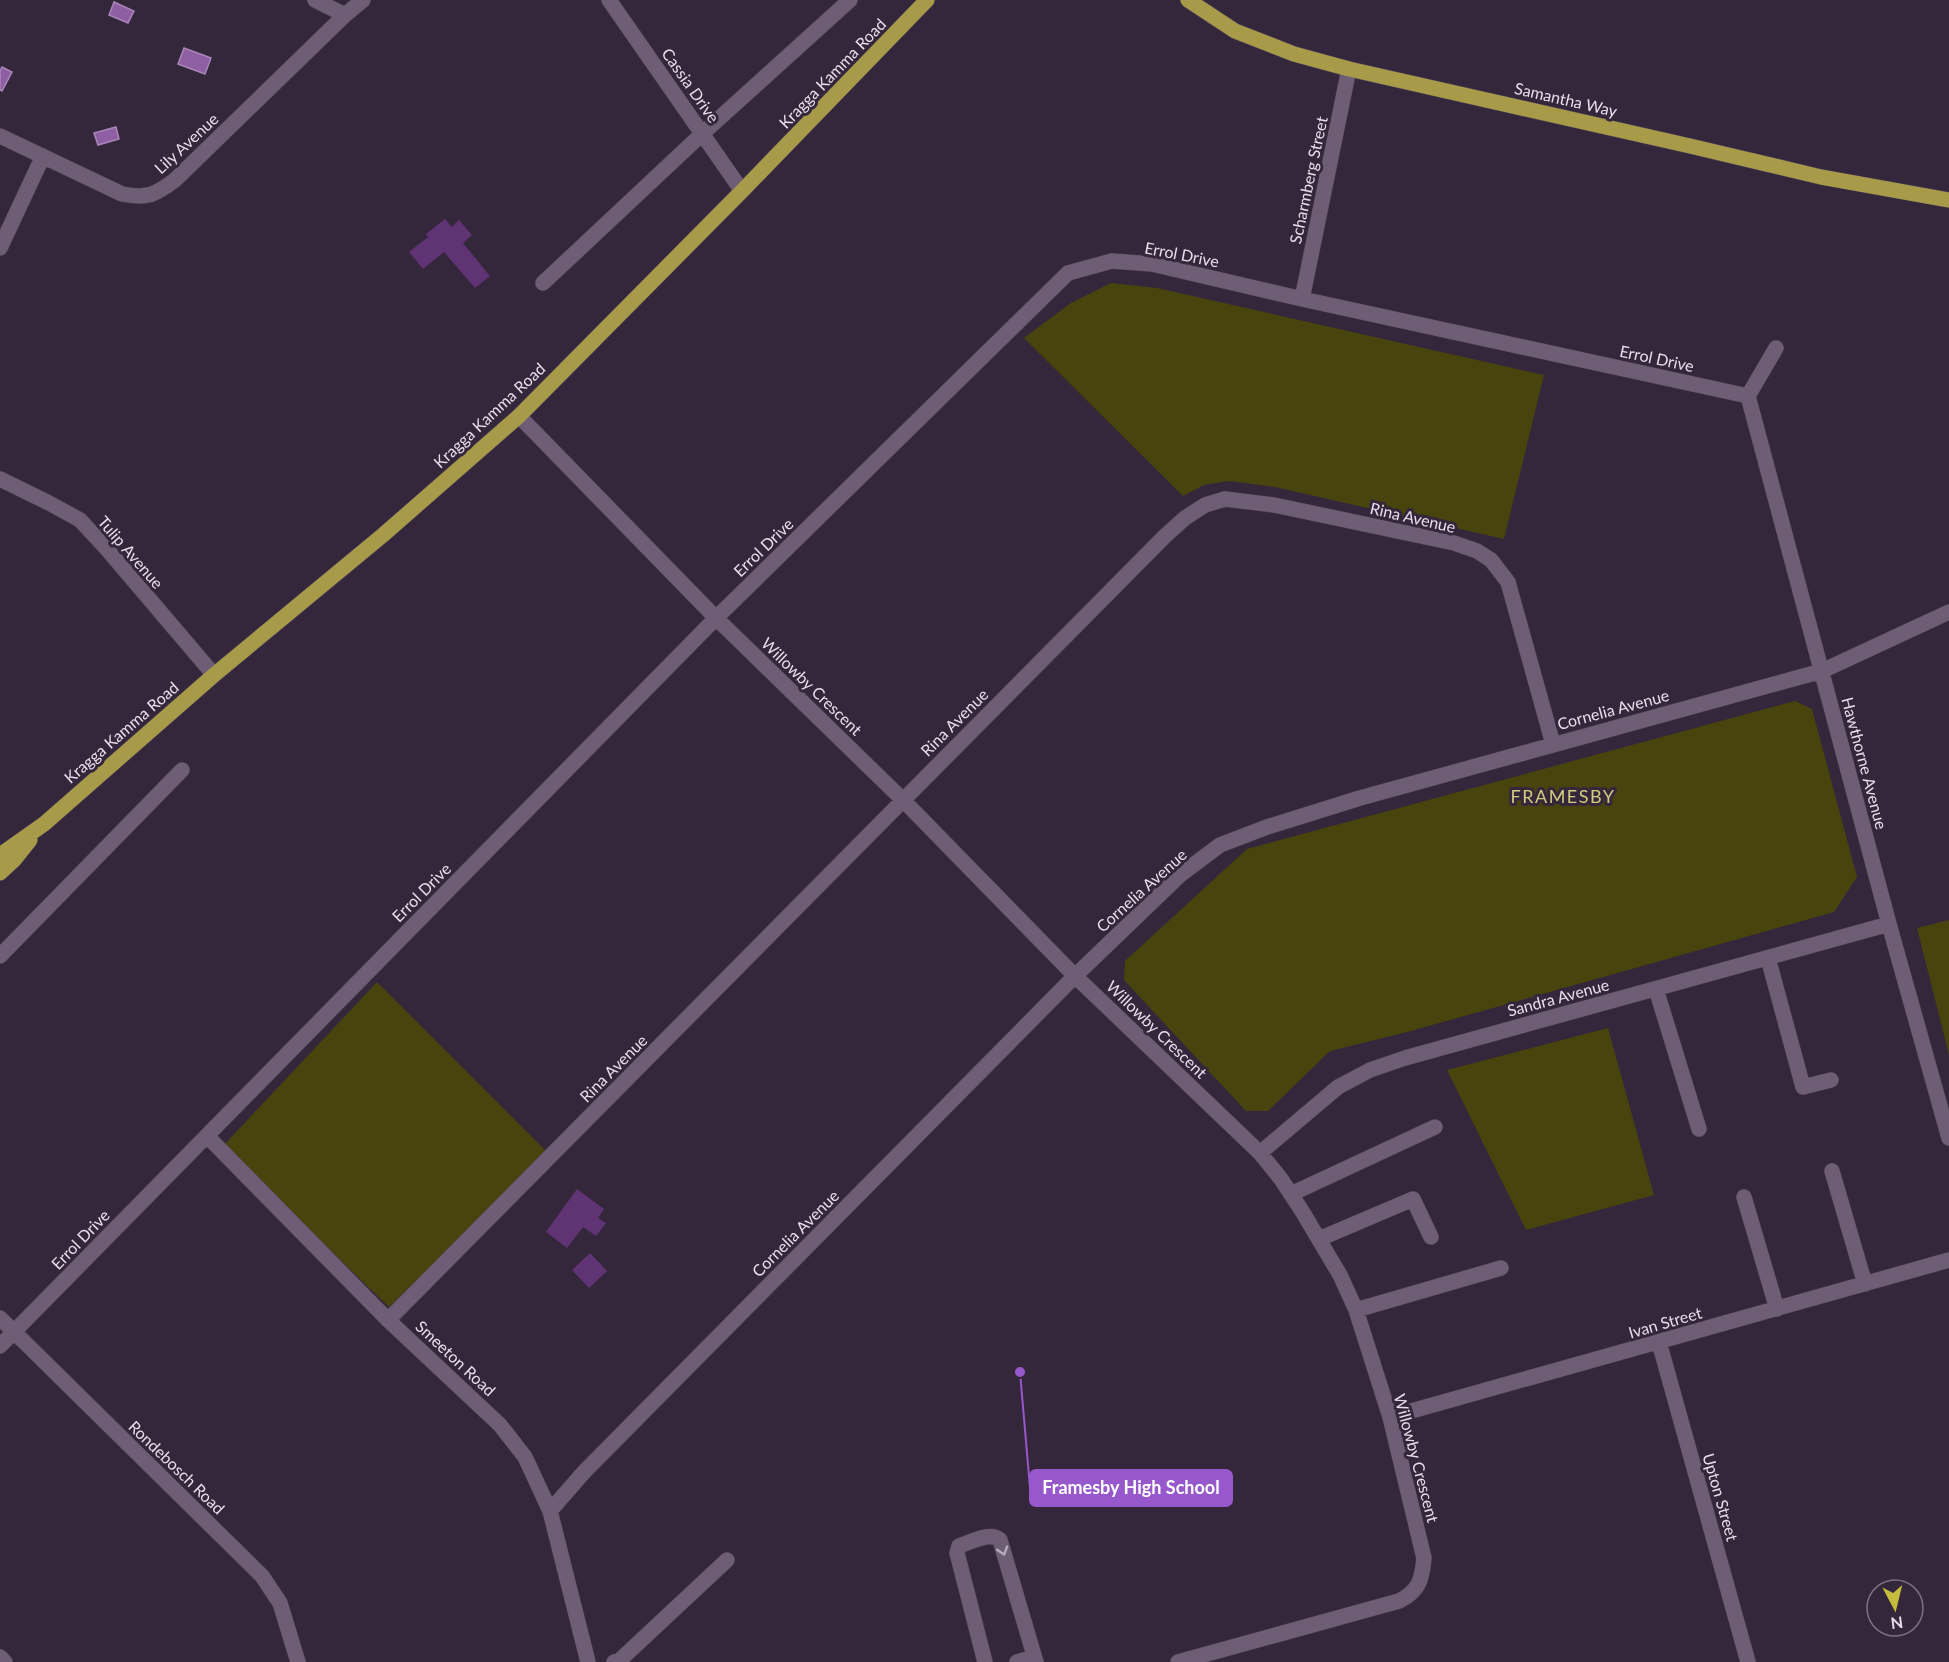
<svg xmlns="http://www.w3.org/2000/svg" width="1949" height="1662" font-family="Lato,sans-serif">
  <rect width="100%" height="100%" fill="#35273b"/>
  <!-- green -->
  <path fill="#47440d" d="M1111,283l46,5 387,87 -40,164 -229,-52 -46,-6 -25,4 -21,11 -159,-158 47,-35z
    M1795,701l17,8 45,168 -23,35 -423,119 -81,20 -62,60h-22l-122,-131 1,-19 122,-112z
    M1949,920v135l-32,-127z
    M377,982l170,170 -158,155 -166,-161z
    M1608,1028l46,167 -128,35 -79,-160z"/>
  <!-- water -->
  <path fill="#8e5fa3" stroke="#a985b9" stroke-width="1.5" d="M114,2l20,9 -6,12 -19,-8z
    M184,48l27,10 -6,16 -27,-10z
    M2,67l10,5 -10,19 -2,-1v-19z
    M116,127l3,12 -21,6 -4,-12z"/>
  <!-- building -->
  <path fill="#603374" d="M445,219l7,8 7,-7 13,15 -9,8 27,33 -15,12 -31,-36 -21,17 -14,-17 19,-15 -2,-3z
    M577,1189l27,20 -6,9 8,5 -10,13 -13,-9 -16,21 -21,-16z
    M590,1253l17,18 -18,17 -17,-18z"/>
  <g fill="none" stroke-linecap="round" stroke-linejoin="round">
    <!-- minor casing -->
    <g stroke="#514656" stroke-width="16">
      <path id="minor" d="M315,0l30,15
        M609,0l133,191
        M0,136l122,58c25,5 33,1 53,-14l170,-165 18,-15
        M0,248l43,-92
        M543,283l160,-150 147,-133
        M1302,299l47,-230
        M1748,396l141,528 60,214
        M1748,396l28,-48
        M519,416l197,202 187,182 172,176 185,177 21,26 21,32 38,64 16,35 34,107 34,141c-2,22 -5,33 -25,43l-221,61
        M0,479l49,24 31,17 26,28 108,127
        M0,956l182,-186
        M1768,958l35,129 28,-7
        M1656,989l43,140
        M207,1136l181,184 112,105 25,32 25,54 38,151
        M1260,1153l78,-66 32,-17 35,-12 484,-134
        M1832,1171l33,113
        M1291,1194l144,-67
        M1744,1197l33,112
        M1319,1239l94,-40 18,38
        M1356,1310l145,-42
        M0,1318l262,258 18,27 18,59
        M388,1320l777,-784 20,-18 20,-13 20,-6 49,6 180,38 23,8 14,9 17,22 45,162
        M1659,1342l89,320
        M0,1346l716,-728 352,-345 44,-12 40,3 150,35 446,97
        M1390,1417l559,-157
        M550,1511l34,-39 491,-496 105,-101 40,-30 47,-18 93,-29 462,-127 127,-59
        M0,1657l5,5
        M614,1662l6,-2 107,-100
        M985,1662l-28,-109 2,-7c12,-4 31,-15 41,-6l36,122
        M1017,1662l17,-5"/>
    </g>
    <!-- major casing -->
    <g stroke="#514656" stroke-width="16">
      <path id="major" d="M1188,0l47,31 59,23 55,15 341,77 131,31 128,23
        M0,855l44,-31 170,-149 169,-140 136,-119 223,-225 185,-191
        M0,873l14,-13 16,-20"/>
    </g>
    <!-- minor -->
    <use href="#minor" stroke="#6d5e75" stroke-width="15"/>
    <!-- major -->
    <use href="#major" stroke="#a79b4a" stroke-width="15"/>
  </g>
  <!-- one-way arrows -->
  <defs><path id="oneway-chevron" d="M-2-3.5L2.5 0L-2 3.5" fill="none" stroke-width="1.6" stroke-linecap="round" stroke-linejoin="round" transform="scale(1.5)"/></defs>
  <use stroke="#b6abbc" href="#oneway-chevron" transform="translate(1003 1551) rotate(73)"/>
  <g text-anchor="middle" dominant-baseline="central" stroke-width="6" stroke-linejoin="round" paint-order="stroke">
    <!-- street labels -->
    <g font-size="16" fill="#e7deeb" stroke="#35273b">
      <text transform="translate(832 73) rotate(-46)">Kragga Kamma Road</text>
      <text transform="translate(691 85) rotate(55)">Cassia Drive</text>
      <text transform="translate(1566 99) rotate(13)">Samantha Way</text>
      <text transform="translate(186 143) rotate(-43)">Lily Avenue</text>
      <text transform="translate(1308 180) rotate(-78)">Scharmberg Street</text>
      <text transform="translate(1182 254) rotate(11)">Errol Drive</text>
      <text transform="translate(1657 358) rotate(12)">Errol Drive</text>
      <text transform="translate(489 415) rotate(-43)">Kragga Kamma Road</text>
      <text transform="translate(1413 517) rotate(13)">Rina Avenue</text>
      <text transform="translate(763 547) rotate(-44)">Errol Drive</text>
      <text transform="translate(131 552) rotate(49)">Tulip Avenue</text>
      <text transform="translate(812 686) rotate(44)">Willowby Crescent</text>
      <text transform="translate(1613 709) rotate(-15)">Cornelia Avenue</text>
      <text transform="translate(954 722) rotate(-45)">Rina Avenue</text>
      <text transform="translate(121 732) rotate(-41)">Kragga Kamma Road</text>
      <text transform="translate(1865 763) rotate(75)">Hawthorne Avenue</text>
      <text transform="translate(1141 890) rotate(-42)">Cornelia Avenue</text>
      <text transform="translate(421 892) rotate(-45)">Errol Drive</text>
      <text transform="translate(1558 997) rotate(-15)">Sandra Avenue</text>
      <text transform="translate(1157 1029) rotate(44)">Willowby Crescent</text>
      <text transform="translate(613 1068) rotate(-45)">Rina Avenue</text>
      <text transform="translate(795 1233) rotate(-45)">Cornelia Avenue</text>
      <text transform="translate(80 1239) rotate(-46)">Errol Drive</text>
      <text transform="translate(1665 1322) rotate(-16)">Ivan Street</text>
      <text transform="translate(456 1358) rotate(43)">Smeeton Road</text>
      <text transform="translate(1417 1458) rotate(75)">Willowby Crescent</text>
      <text transform="translate(177 1467) rotate(44)">Rondebosch Road</text>
      <text transform="translate(1721 1497) rotate(74)">Upton Street</text>
    </g>
    <!-- neighbourhood labels -->
    <g font-size="18" letter-spacing="1.5" fill="#d0cc7d" stroke="#35273b">
      <text x="1563" y="796">FRAMESBY</text>
    </g>
  </g>
  <!-- callouts -->
  <path fill="none" stroke="#9658ca" stroke-width="2" d="M1020 1372L1030 1488"/>
  <circle fill="#9658ca" stroke="#35273b" stroke-width="2" cx="1020" cy="1372" r="6"/>
  <rect fill="#9658ca" stroke="#9658ca" stroke-width="2" x="1030" y="1470" width="202" height="36" rx="6"/>
  <g font-size="18" text-anchor="middle" font-weight="bold" fill="#fff">
    <text x="1131" y="1494">Framesby High School</text>
  </g>
  <!-- north arrow -->
  <g transform="translate(1895 1608) rotate(173)"><circle r="28" fill="#35273b" stroke="#7c7081" stroke-width="1.5"/>
  <path d="M0-4.5L10 22L0 15L-10 22Z" fill="#c5bc3d"/>
  <text y="-9" font-size="16" font-weight="bold" text-anchor="middle" fill="#e7deeb">N</text>
  </g>
</svg>
